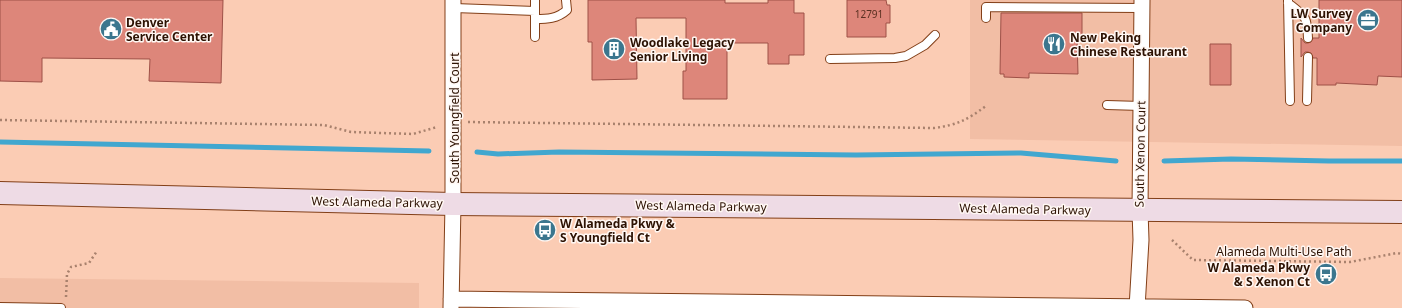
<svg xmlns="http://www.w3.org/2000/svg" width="1402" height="308" font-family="'Noto Sans',sans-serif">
  <rect width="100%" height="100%" fill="#fbccb4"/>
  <!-- built -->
  <path fill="#f2bea5" d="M970,0h432v146l-432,-7z
    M0,278l419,5v25h-419z"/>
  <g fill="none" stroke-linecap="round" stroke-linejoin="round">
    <!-- stream -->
    <path stroke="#41a7cf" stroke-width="5" d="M0,142l429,9
      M477,152l21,2 61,-2 297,3 165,-2 95,8
      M1164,161l67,-2 98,2h73"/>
  </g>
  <!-- building -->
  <path fill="#dd867a" stroke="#9e5047" d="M0,0h223l-2,83 -72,-2 1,-22 -108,-1v24l-42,-1z
    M588,0h137v3h43v-3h26v13h10v42h-15v9h-21v-21h-41v56h-44v-28h3v-53h-50l1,61 -45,1v-38h-4z
    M847,0h39l1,5h3v18h-4v14h-39z
    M1319,0h83v77l-24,-1 -1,9 -41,-2v2h-19v-27h-4l-2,-5 -3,-1h-3l-4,5v-19l4,5h3l3,-1 2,-4h6z
    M1001,13h81v25h-5l1,36 -49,-1v5l-25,-1v-3h-4z
    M1210,44h21v41h-21z"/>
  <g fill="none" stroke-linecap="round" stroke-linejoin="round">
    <!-- lane casing -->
    <g stroke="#823f18" stroke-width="10">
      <path id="lane" d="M1288,0l2,101
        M1288,3c18,14 19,13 20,35
        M454,8l81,3
        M986,18v-11l156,1
        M535,19c12,0 22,0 32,-9l-1,-10
        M535,37v-37
        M830,59l65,-1 11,-2 19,-11 10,-10
        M1307,101l1,-44
        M1107,105l34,1
        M0,307l61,1"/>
    </g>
    <!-- street casing -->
    <g stroke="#823f18" stroke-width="17">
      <path id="street" d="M451,299l794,9
        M451,308l2,-104v-204
        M1137,308l4,-68 -1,-30 2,-210"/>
    </g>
    <!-- secondary casing -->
    <g stroke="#823f18" stroke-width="24">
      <path id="secondary" d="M0,193l453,11 949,8"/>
    </g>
    <!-- path -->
    <path stroke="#a8816d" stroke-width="2.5" stroke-dasharray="2 3" stroke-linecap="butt" d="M0,120l324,5 27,7 62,2 24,-7
      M468,122l466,6c23,-3 33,-8 52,-22
      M1172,240l21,20 157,2 47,-9 5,1
      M66,297l1,-23 4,-7 18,-4 8,-12"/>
    <!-- lane -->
    <use href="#lane" stroke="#fff" stroke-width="8"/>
    <!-- street -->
    <use href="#street" stroke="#fff" stroke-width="15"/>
    <!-- secondary -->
    <use href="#secondary" stroke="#eedbe5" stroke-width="22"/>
  </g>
  <!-- icons -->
  <defs>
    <g id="office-disc" transform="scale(1.15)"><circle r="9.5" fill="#3b768e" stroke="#fff7f3"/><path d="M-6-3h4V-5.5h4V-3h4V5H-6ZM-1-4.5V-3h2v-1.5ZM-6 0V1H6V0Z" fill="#fff"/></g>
    <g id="civic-disc" transform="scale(1.15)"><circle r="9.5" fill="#3b768e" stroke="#fff7f3"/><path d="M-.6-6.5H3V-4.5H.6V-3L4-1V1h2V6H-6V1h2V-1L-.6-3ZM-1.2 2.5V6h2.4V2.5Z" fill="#fff"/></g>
    <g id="restaurant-disc" transform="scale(1.15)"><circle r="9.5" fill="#3b768e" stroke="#fff7f3"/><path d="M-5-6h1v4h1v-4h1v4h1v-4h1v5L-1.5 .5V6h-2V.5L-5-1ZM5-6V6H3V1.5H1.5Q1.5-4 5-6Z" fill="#fff"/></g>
    <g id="building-disc" transform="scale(1.15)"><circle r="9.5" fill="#3b768e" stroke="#fff7f3"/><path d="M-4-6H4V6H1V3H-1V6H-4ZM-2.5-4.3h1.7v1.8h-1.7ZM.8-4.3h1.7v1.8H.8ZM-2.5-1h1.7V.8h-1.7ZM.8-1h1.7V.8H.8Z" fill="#fff"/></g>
    <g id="bus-disc" transform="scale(1.15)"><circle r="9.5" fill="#3b768e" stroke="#fff7f3"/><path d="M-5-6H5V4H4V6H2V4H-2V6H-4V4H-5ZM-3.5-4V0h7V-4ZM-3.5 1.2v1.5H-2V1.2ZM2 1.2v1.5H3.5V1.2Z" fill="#fff"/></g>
  </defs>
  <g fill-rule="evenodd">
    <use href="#office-disc" x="1368" y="20"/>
    <use href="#civic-disc" x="111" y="29"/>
    <use href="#restaurant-disc" x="1054" y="44"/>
    <use href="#building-disc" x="614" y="49"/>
    <use href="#bus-disc" x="545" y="230"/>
    <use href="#bus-disc" x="1326" y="274"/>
  </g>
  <g text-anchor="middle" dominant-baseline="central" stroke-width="3" stroke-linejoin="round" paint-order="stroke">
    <!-- number labels -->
    <g font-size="10" fill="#592f21">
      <text x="869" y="14">12791</text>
    </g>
    <!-- poi labels -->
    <g font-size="12" font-weight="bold" fill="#2d1203" stroke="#fff7f3" text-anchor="start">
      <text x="1352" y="13" text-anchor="end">LW Survey<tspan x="1352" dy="14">Company</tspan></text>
      <text x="126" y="22">Denver<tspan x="126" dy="14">Service Center</tspan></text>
      <text x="1070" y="37">New Peking<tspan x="1070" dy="14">Chinese Restaurant</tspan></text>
      <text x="630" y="42">Woodlake Legacy<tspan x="630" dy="14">Senior Living</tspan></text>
      <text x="560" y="223">W Alameda Pkwy &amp;<tspan x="560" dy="14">S Youngfield Ct</tspan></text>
      <text x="1310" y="267" text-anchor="end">W Alameda Pkwy<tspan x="1310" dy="14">&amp; S Xenon Ct</tspan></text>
    </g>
    <!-- street labels -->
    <g font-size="12" fill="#2d1203" stroke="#fff7f3">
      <text transform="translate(454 118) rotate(-90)">South Youngfield Court</text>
      <text transform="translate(1140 154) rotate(-89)">South Xenon Court</text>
      <text transform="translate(377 202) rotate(1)">West Alameda Parkway</text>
      <text transform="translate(701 206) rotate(1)">West Alameda Parkway</text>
      <text transform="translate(1025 209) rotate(1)">West Alameda Parkway</text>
      <text x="1284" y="251">Alameda Multi-Use Path</text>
    </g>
  </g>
</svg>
